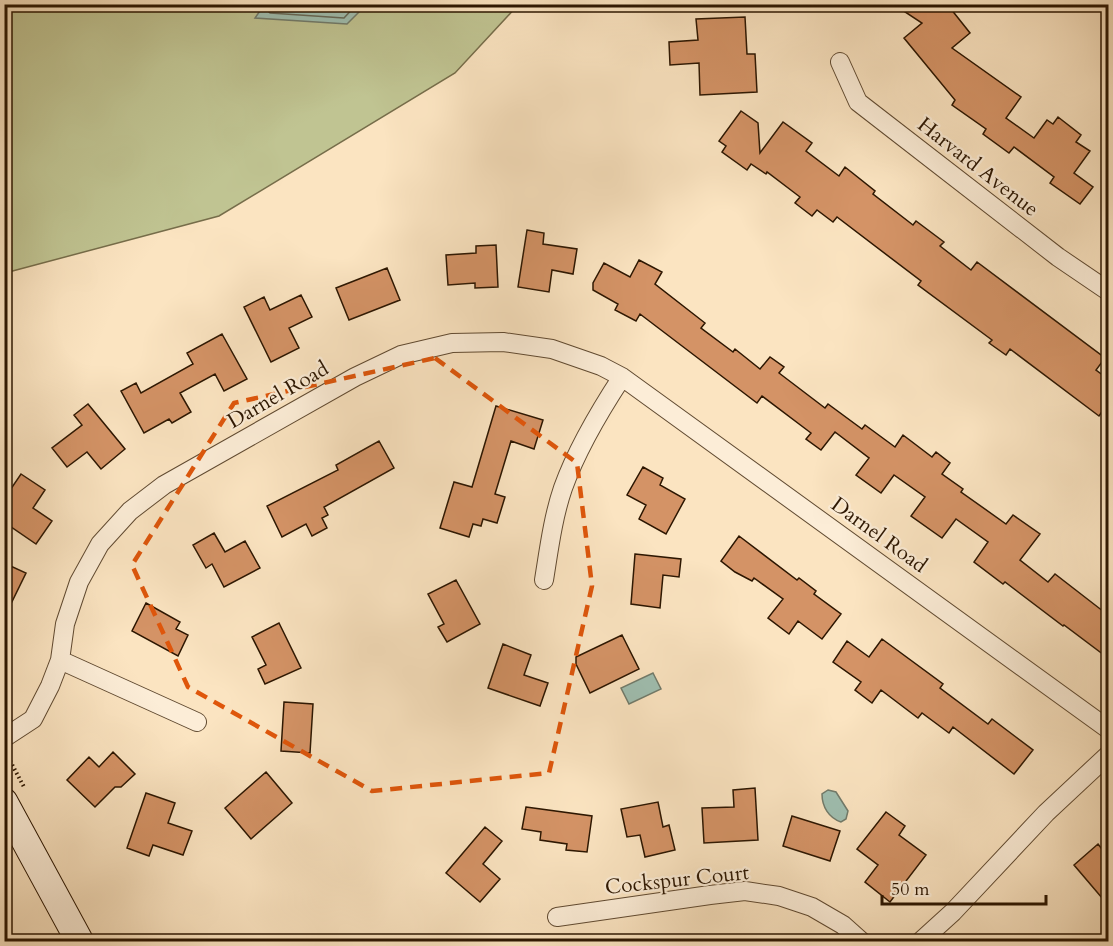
<svg xmlns="http://www.w3.org/2000/svg" width="1113" height="946" font-family="Cardo,serif">
  <rect width="100%" height="100%" fill="#fbe4c1"/>
  <filter id="stains"><feTurbulence type="fractalNoise" baseFrequency=".00333" numOctaves="4"/><feColorMatrix values="0 0 0 0 .2 0 0 0 0 .09 0 0 0 0 .02 0 0 0 .5 -.17"/></filter>
  <radialGradient id="worn" r=".72"><stop offset=".6" stop-color="#630" stop-opacity="0"/><stop offset="1" stop-color="#630" stop-opacity=".3"/></radialGradient>
  <!-- green -->
  <path fill="#c0c492" stroke="#766d4a" stroke-width="1.5" d="M5,5h513l-63,68 -236,143 -214,57z"/>
  <!-- water -->
  <path fill="#9fbfb1" stroke="#717b6b" stroke-width="1.5" d="M264,5v-1l102,1 -19,19 -92,-6z
    M653,673l8,16 -32,15 -8,-16z
    M828,790l8,2 12,19 -2,8 -5,3c-12,-4 -19,-15 -19,-28z"/>
  <g fill="none" stroke-linecap="round" stroke-linejoin="round">
    <!-- shore -->
    <path stroke="#666a59" stroke-width="1.5" d="M268,4v7l2,2 74,5 13,-14
      M276,4l3,2 62,4 6,-6"/>
  </g>
  <!-- building -->
  <path fill="#d49366" stroke="#2c1601" stroke-width="1.5" d="M893,4h54l23,29 -18,15 69,49 -15,21 28,20 13,-18 6,4 5,-7 23,18 -5,7 14,9 -16,22 19,14 -13,17 -30,-21 4,-6 -40,-30 -5,6 -26,-19 3,-5 -34,-24 3,-5 -51,-62 18,-15z
    M745,17l2,37h8l2,38 -57,3 -1,-32 -29,2 -1,-23 29,-2 -2,-21z
    M741,111l17,12 2,30 23,-31 29,21 -6,8 33,25 6,-9 30,24 -2,3 40,31 3,-4 28,21 -4,4 31,24 6,-8 128,96 -9,12 12,9v24l-9,13 -89,-67 -4,6 -17,-12 3,-3 -74,-55 3,-4 -84,-64 -4,5 -16,-12 -5,6 -17,-13 5,-6 -33,-25 -1,2 -15,-10 -4,6 -25,-18 4,-6 -7,-5z
    M527,230l17,3 -1,11 34,5 -4,25 -21,-4 -3,22 -31,-5z
    M496,245l2,42 -23,1v-5l-27,2 -2,-30 30,-2v-7z
    M639,260l23,12 -7,12 50,39 -4,5 32,24 2,-3 25,20 10,-12 14,10 -5,6 46,35 3,-4 34,25 3,-4 30,22 8,-12 29,22 4,-5 14,11 -8,11 21,15 -2,3 45,32 7,-9 27,19 -20,26 28,22 7,-8 53,41v43l-44,-33 -1,1 -58,-44 -2,2 -29,-22 14,-20 -32,-23 -14,19 -31,-22 14,-19 -31,-22 -13,18 -25,-18 13,-17 -34,-26 -14,18 -15,-11 5,-6 -49,-37 -5,7 -117,-89 -4,7 -21,-11 3,-6 -25,-14v-7l11,-20 26,14z
    M387,268l13,32 -51,20 -13,-32z
    M301,295l11,22 -23,11 10,20 -28,14 -27,-55 20,-10 6,13z
    M222,334l25,45 -23,12 -9,-17 -35,19 11,19 -19,11 -3,-4 -25,14 -23,-42 15,-8 5,10 52,-29 -6,-11z
    M88,404l37,45 -24,20 -14,-17 -20,15 -15,-19 30,-23 -8,-10z
    M496,406l47,14 -9,29 -23,-8 -16,53 10,3 -8,26 -14,-4 -2,7 -8,-2 -4,13 -29,-9 14,-46 18,5z
    M379,441l15,27 -70,39 4,8 -6,3 5,10 -15,8 -6,-12 -24,13 -15,-31 71,-36 -2,-5z
    M643,467l20,11 -3,7 25,14 -19,35 -27,-15 7,-14 -19,-10z
    M21,474l24,16 -12,18 19,13 -16,23 -32,-22v-23z
    M214,533l11,19 20,-11 15,27 -36,19 -12,-23 -6,4 -13,-23z
    M739,536l58,44 2,-2 17,13 -2,3 27,20 -19,25 -24,-18 -9,13 -21,-16 15,-19 -29,-21 -2,3 -17,-9 -14,-11z
    M635,554l46,5 -2,18 -16,-2 -3,33 -29,-4z
    M4,563l22,10 -22,45z
    M456,580l24,44 -33,18 -9,-15 6,-3 -16,-30z
    M146,603l34,19 -4,7 12,6 -10,21 -46,-25z
    M279,623l22,45 -36,16 -7,-15 8,-4 -14,-28z
    M622,635l17,34 -49,24 -14,-29v-7z
    M882,639l61,45 -3,4 48,36 4,-5 41,31 -19,24 -61,-47 -4,6 -27,-20 -4,5 -37,-28 -9,13 -17,-13 6,-8 -28,-20 14,-21 22,16z
    M503,644l28,11 -7,20 24,8 -8,23 -52,-18z
    M284,702l29,2 -3,49 -29,-2z
    M113,752l22,22 -14,13h-6l-20,20 -28,-27 22,-23 10,10z
    M266,772l26,31 -41,36 -26,-31z
    M755,788l3,52 -54,3 -2,-35 32,-1 -1,-17z
    M146,793l29,10 -7,20 24,8 -9,24 -30,-10 -4,11 -22,-8z
    M658,802l5,25 6,-2 6,25 -30,7 -5,-22 -13,2 -6,-28z
    M526,807l66,9 -5,36 -21,-2 1,-6 -27,-4 1,-8 -19,-3z
    M886,812l19,14 -6,9 27,20 -36,47 -25,-20 13,-17 -21,-16z
    M792,816l48,15 -10,30 -47,-15z
    M485,827l17,14 -19,23 17,15 -20,23 -34,-29z
    M1098,844l10,13v48l-34,-40z"/>
  <g fill="none" stroke-linecap="round" stroke-linejoin="round">
    <!-- street casing -->
    <g stroke="#604a31" stroke-width="20">
      <path id="street" d="M840,62l18,40 200,155 50,34
        M544,580c5,-31 9,-63 19,-92 14,-39 36,-76 59,-111
        M60,660l137,62
        M4,738l29,-19 17,-33 10,-26 5,-36 14,-42 21,-38 30,-33 34,-26 191,-108 46,-22 51,-12 51,-1 49,7 49,17 21,11 486,352
        M557,917l153,-22 35,-4 34,5 33,11 31,18 19,17
        M920,942l33,-30 93,-99 62,-58"/>
    </g>
    <!-- secondary casing -->
    <g stroke="#2c1601" stroke-width="29">
      <path id="secondary" d="M4,802l76,140"/>
    </g>
    <!-- path -->
    <path stroke="#2c1601" stroke-width="4" stroke-dasharray="1.5 3" stroke-linecap="butt" d="M8,757l16,30
      M4,924l9,18"/>
    <!-- street -->
    <use href="#street" stroke="#fcedd7" stroke-width="18"/>
    <!-- secondary -->
    <use href="#secondary" stroke="#fcedd7" stroke-width="27"/>
  </g>
  <!-- marked area -->
  <path fill="none" stroke="#df560b" stroke-width="4.5" stroke-dasharray="12 8" stroke-linejoin="round" d="M435,358l142,105 15,123 -43,187 -177,18 -184,-104 -56,-122 102,-162z"/>
  <g text-anchor="middle" dominant-baseline="central" stroke-width="4.5" stroke-linejoin="round" paint-order="stroke">
    <!-- street labels -->
    <g font-size="21" fill="#2c1601" stroke="#fcedd7">
      <text transform="translate(978 167) rotate(38)">Harvard Avenue</text>
      <text transform="translate(278 395) rotate(-30)">Darnel Road</text>
      <text transform="translate(879 535) rotate(36)">Darnel Road</text>
      <text transform="translate(677 880) rotate(-6)">Cockspur Court</text>
    </g>
  </g>
  <!-- margin -->
  <rect width="1113" height="946" fill="none" stroke="#fbe4c1" stroke-width="24"/>
  <rect x="6" y="6" width="1101" height="934" fill="none" stroke="#2c1601" stroke-width="3"/>
  <rect x="12" y="12" width="1089" height="922" fill="none" stroke="#2c1601" stroke-width="1.5"/>
  <!-- scale -->
  <path d="M882 895v9h164v-9" fill="none" stroke="#2c1601" stroke-width="3"/>
  <text x="891" y="895" font-size="18" fill="#2c1601" stroke="#fcedd7" stroke-width="4.5" paint-order="stroke">50 m</text>
  <rect width="100%" height="100%" filter="url(#stains)"/>
  <rect width="100%" height="100%" fill="url(#worn)"/>
</svg>
